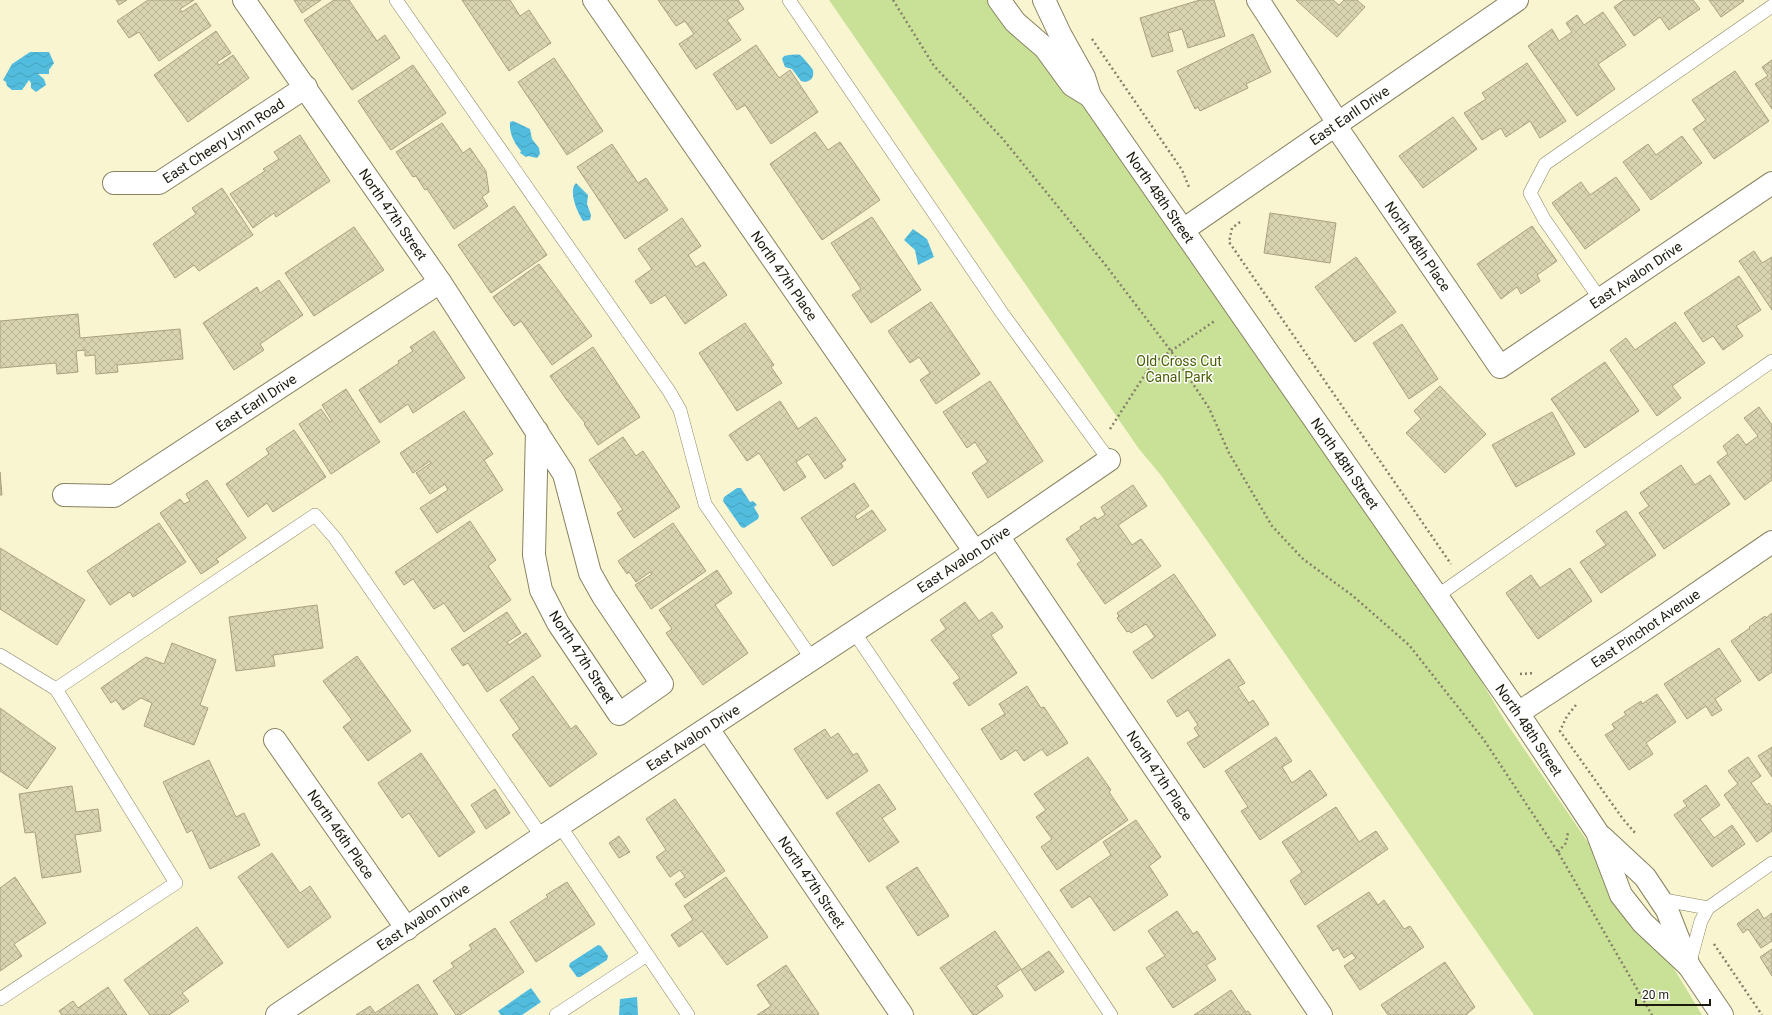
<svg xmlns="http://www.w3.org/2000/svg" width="1772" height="1015" font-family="Roboto,sans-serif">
  <defs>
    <pattern id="water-waves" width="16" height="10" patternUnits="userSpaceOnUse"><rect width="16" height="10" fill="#52bcde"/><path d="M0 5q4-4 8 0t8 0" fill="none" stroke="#47a1bd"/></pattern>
    <pattern id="building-cross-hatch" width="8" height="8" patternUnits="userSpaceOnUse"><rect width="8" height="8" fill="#d9d4b0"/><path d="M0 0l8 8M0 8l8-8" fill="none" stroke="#bab596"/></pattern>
  </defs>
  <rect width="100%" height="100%" fill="#faf5d1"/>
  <!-- park -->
  <path fill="#c8e197" d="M829,0h164l75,87 111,145 253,366 73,123 165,241 32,53h-168l-326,-473 -48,-68 -21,-25z"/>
  <!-- water -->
  <path fill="url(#water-waves)" d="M30,52h19l5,11 -5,7v4h-11l6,5 2,6 -10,7 -5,-4v-5l-2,-3 -7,10h-10l-5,-4 -1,-4 -3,-2 9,-16z
    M789,55c4,0 8,-1 11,0 2,1 11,12 13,15 1,7 -1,11 -8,12l-4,-1 -9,-12 -7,-2 -3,-8 2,-3z
    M513,121l17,8 2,10 7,9 1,6 -3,4 -9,-2 -2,1 -6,-4 1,-2c-7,-8 -12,-18 -11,-29z
    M576,183l12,12 -1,9 4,11 -1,5 -7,1c-6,-9 -15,-30 -7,-38z
    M913,229l14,10 7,18 -16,8 -3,-15 -11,-10z
    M737,488h4l9,14 3,-1 4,4 -3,2 5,9 -1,3 -14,9 -3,-1 -18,-26 1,-4z
    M598,945l3,1 7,10 -1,4 -27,17h-3l-8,-11 1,-3z
    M531,988l10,14 -19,13h-21l-3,-4z
    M637,997l1,18h-19l1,-16z"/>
  <!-- building -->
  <path fill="url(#building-cross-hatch)" stroke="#a7a17f" d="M116,0h11l-8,5z
    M148,0h46l-14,9 2,3 14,-9 15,23 -52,35 -20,-29 -10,6 -12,-17z
    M294,0h27l-19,13z
    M334,0h15l28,41 8,-6 15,23 -48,32 -48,-70z
    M462,0h48l10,16 9,-6 22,33 -42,28z
    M658,0h80l6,9 -17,11 14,20 -45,29 -17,-25 15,-10 -9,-13 -9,5z
    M1200,0h14l11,36 -37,12 -6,-19 -14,4 5,18 -21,6 -12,-39z
    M1296,0h37l6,5 5,-5h13l8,7 -28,30z
    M1624,0h69l7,9 -31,21 -9,-13 -26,19 -20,-29z
    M1709,0h34l1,1 -23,16z
    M1603,12l23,33 -28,19 17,25 -38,27 -49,-70 24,-17 7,12 13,-9 -6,-9 11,-8 7,10z
    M216,31l15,22 -14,9 2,3 14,-10 16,23 -61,44 -34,-47z
    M1253,34l18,38 -25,12 2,4 -48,23 -2,-4 -3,2 -18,-38z
    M756,45l23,33 11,-8 28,42 -47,32 -26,-39 -8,5 -24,-36z
    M554,58l49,73 -36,24 -49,-73z
    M1772,60v49l-17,-25 13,-8 -6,-9z
    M1527,63l39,58 -26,17 -10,-17 -24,16 -5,-9 -19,12 -18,-27 22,-14 -4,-6z
    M413,65l33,48 -55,37 -33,-49z
    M1735,71l34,50 -55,38 -21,-30 13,-9 -14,-20z
    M1453,117l24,32 -54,39 -24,-32z
    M442,123l21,30 7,-5 16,23 3,21 -7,5 6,9 -34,23 -27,-40 -2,1 -9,-14 -3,1 -17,-25z
    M815,132l13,18 12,-8 40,58 -58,40 -52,-76z
    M300,135l30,46 -54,36 -2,-4 -21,15 -23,-34 35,-23 -2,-2 16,-10 -5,-7z
    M1682,136l20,27 -51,37 -28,-38 25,-18 8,11z
    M612,144l26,39 8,-5 22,32 -43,29 -48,-72z
    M1616,177l24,33 -55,39 -33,-46 29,-21 9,13z
    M222,188l31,47 -54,36 -5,-6 -19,13 -22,-34 43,-30 -4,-6z
    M514,206l33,49 -56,38 -33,-48z
    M1270,213l66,10 -6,40 -66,-10z
    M872,217l49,73 -50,33 -19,-28 9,-6 -30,-46z
    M682,218l19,28 -13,9 8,12 8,-5 23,33 -42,29 -20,-29 -14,9 -16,-23 17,-12 -14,-20z
    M1532,226l25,35 -20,14 3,6 -19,13 -4,-7 -16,12 -24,-35z
    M354,227l30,43 -70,46 -29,-43z
    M1754,251l8,12 10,-6v53l-33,-49z
    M1356,257l40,55 -41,30 -40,-55z
    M539,264l53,72 -40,29 -31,-44 -7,5 -21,-29z
    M1739,276l22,34 -25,16 7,10 -20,14 -10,-14 -10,6 -19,-29z
    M279,280l24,35 -43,29 4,6 -30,20 -31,-47 54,-36 3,6z
    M931,302l49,72 -44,30 -16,-24 10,-7 -11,-16 -9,6 -22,-32z
    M78,314l2,24 100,-9 3,30 -66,6 1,7 -22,2 -1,-19 -10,1v-6l-9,1 2,21 -21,2 -1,-11 -56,5v-47z
    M1675,322l30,41 -33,23 9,12 -24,18 -47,-66 16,-12 9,12z
    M745,323l29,42 -3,2 11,16 -45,28 -38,-58z
    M1402,324l36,55 -29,20 -36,-56z
    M434,331l31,47 -52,35 -5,-9 -28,19 -21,-33 40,-27 -1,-2 15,-10 -3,-4z
    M593,347l47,70 -42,28 -14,-21 1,-1 -19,-24 -16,-23z
    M1605,362l34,49 -54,37 -34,-49z
    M990,381l53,80 -55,37 -16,-25 16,-11 -13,-20 -8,6 -24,-36z
    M1440,386l46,48 -41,39 -39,-40 15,-14 -7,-8z
    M346,389l34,53 -49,32 -32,-50 22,-15 9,13 2,-1 -10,-16z
    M780,401l18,28 18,-12 30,43 -5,3 2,4 -18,12 -17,-25 -12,8 10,15 -22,14 -25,-38 -12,8 -18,-26z
    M1759,407l13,18v55l-27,20 -28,-38 11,-8 -5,-8 15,-12 8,11 12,-9 -14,-18z
    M464,411l29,43 -9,6 19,30 -66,43 -17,-25 28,-18 -3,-6 -15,10 -14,-21 15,-10 -1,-2 -17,12 -13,-20z
    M1552,412l23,42 -59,33 -24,-42z
    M294,430l32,47 -53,35 -6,-9 -19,14 -22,-33 43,-30 -3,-5z
    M623,437l13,19 7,-5 37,56 -46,31 -17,-25 6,-3 -34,-50z
    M1681,465l14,20 15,-10 20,29 -66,45 -25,-36 10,-7 -9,-13z
    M0,472l2,23h-2z
    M207,480l39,58 -30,21 3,3 -18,12 -41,-61 20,-14 4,5 6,-3 -4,-7z
    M854,483l15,23 -14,10 2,4 15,-10 14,20 -53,36 -32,-48z
    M1133,485l14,21 -29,19 14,20 9,-6 20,27 -56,38 -28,-40 4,-3 -15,-22 15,-10 -1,-2 15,-10 2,3 8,-5 -4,-8z
    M1626,511l30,44 -55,38 -21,-31 26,-17 -10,-14z
    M470,521l26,39 -8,6 23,34 -47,32 -20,-29 -10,6 -21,-30 -9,6 -9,-13z
    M159,523l27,39 -53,35 -3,-5 -20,13 -23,-34z
    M673,523l33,48 -55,38 -16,-24 17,-11 -2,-2 -14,10 -7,-10 -2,2 -9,-13z
    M0,548l85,52 -28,45 -57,-36z
    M1570,568l22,33 -54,38 -32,-46 25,-18 9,13z
    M717,570l15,23 -17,12 33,48 -45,32 -37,-52 6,-4 -13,-19z
    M1174,574l42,61 -64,44 -19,-27 22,-15 -9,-13 -15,9 -2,-2 -2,1 -10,-14 2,-2 -2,-3z
    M965,602l14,19 13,-9 11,15 -12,8 26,38 -48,33 -16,-23 7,-5 -29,-38 15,-11 -6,-9z
    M317,605l6,43 -50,7 2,11 -39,5 -7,-54z
    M507,612l14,21 -14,9 2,3 17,-12 15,23 -54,36 -19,-29 -5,3 -12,-17z
    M1772,613v59l-13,9 -28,-40 19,-13 -1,-1 16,-11 1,2z
    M172,643l44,17 -16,45 8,3 -14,37 -50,-19 8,-23 -11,-5 -18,12 -7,-10 -5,3 -10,-15 45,-31 18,7z
    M1719,648l22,33 -26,18 7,11 -10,6 -6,-10 -19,13 -23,-35z
    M357,656l54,75 -43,30 -25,-34 9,-7 -29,-39z
    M1229,659l16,24 -7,4 11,16 4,-3 16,24 -65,44 -17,-25 12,-7 -5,-8 4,-3 -10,-15 -11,7 -10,-16z
    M533,676l38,53 5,-4 21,29 -47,33 -38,-52 8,-6 -20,-29z
    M1027,686l14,22 3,-1 24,36 -21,13 -5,-7 -18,12 -8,-11 -15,10 -20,-31 24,-15 -6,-10z
    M1657,694l19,28 -30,21 7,11 -24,16 -24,-35 10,-6 -3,-5 14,-9 -2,-3 17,-11 1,3z
    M0,708l56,40 -29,41 -27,-18z
    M825,729l6,9 7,-5 15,22 4,-2 11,18 -41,28 -33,-50z
    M1276,737l16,24 -10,6 10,16 18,-13 17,25 -67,45 -19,-29 7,-4 -23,-36z
    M1772,747v30l-14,-21z
    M421,753l54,79 -36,25 -30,-44 -7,5 -24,-35z
    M1088,757l23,33 -2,2 19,28 -71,50 -16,-23 11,-8 -16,-22 10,-7 -12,-16z
    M1748,757l13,19 -10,7 16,22 2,-2 3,4v24l-15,11 -33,-47 14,-11 -10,-13z
    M209,760l27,57 8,-4 16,32 -50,24 -18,-39 -5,3 -24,-51z
    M879,784l17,25 -14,9 17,24 -30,20 -33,-49z
    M1706,785l14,20 -20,14 14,19 18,-13 13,19 -33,23 -38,-52 13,-9 -4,-5z
    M72,786l4,26 22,-3 3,22 -26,4 6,37 -39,6 -7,-46 -10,1 -6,-39z
    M495,789l15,24 -24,16 -15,-24z
    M675,799l50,72 -40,27 -10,-14 10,-7 -5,-7 -10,7 -14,-20 10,-7 -20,-31z
    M1336,807l23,35 17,-11 12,18 -83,56 -15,-24 12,-9 -20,-30z
    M1136,820l25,37 -12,9 19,29 -54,36 -24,-35 -18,12 -12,-18 51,-35 -8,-13z
    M619,836l11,16 -11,6 -10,-15z
    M272,853l28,40 10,-7 21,31 -43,31 -50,-71z
    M917,867l32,49 -31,20 -32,-49z
    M15,877l31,46 -32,21 8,12 -22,15v-83z
    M726,877l42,60 -41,28 -25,-34 -23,16 -8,-12 22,-15 -9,-14z
    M567,882l28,42 -59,38 -26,-40 38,-25 -2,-2z
    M1369,892l9,13 6,-5 20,29 6,-3 14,21 -64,43 -16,-24 12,-8 -4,-5 -8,5 -6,-10 -5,3 -16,-25z
    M1758,909l6,10 8,-6v28l-11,7 -13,-19 -5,4 -6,-9z
    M1177,911l16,23 4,-3 19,28 -10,6 10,15 -43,28 -27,-40 19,-12 -17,-25z
    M197,927l26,36 -41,30 7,8 -20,14h-19l-26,-35z
    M495,928l29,44 -64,43h-4l-23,-34 21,-14 -3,-4 21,-14 -3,-4z
    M995,931l26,38 -25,17 7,10 -27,19h-3l-33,-47z
    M1772,949v27l-12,-19z
    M1049,951l15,21 -29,19 -14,-21z
    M1445,962l30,45 -9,8h-78l-7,-10z
    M786,965l33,49 -2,1h-60l14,-9 -14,-21z
    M418,984l20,31h-82l14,-9 5,7z
    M108,987l19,28h-65l-3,-4 14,-10 5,7z
    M1231,990l15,22 2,-1 3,4h-57z"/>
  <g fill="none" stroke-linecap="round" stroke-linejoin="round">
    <!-- lane casing -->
    <g stroke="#888262" stroke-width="14">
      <path id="lane" d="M396,0l273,391 11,19 25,94 107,155
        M789,0l213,313 107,147
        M1600,299l-56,-80 -14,-26 15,-29 227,-158
        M1437,596l335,-235
        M854,632l114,168 143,215
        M0,655l56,34 120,194 -176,116
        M56,689l259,-174 20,23 207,299
        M560,826l128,189
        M1659,899l49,9
        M1689,965l12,-44 7,-13 64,-45
        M556,1015l91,-60"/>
    </g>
    <!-- street casing -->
    <g stroke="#888262" stroke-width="24">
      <g id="street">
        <path id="s1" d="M244,0l196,282 124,192 26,99 13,23 59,88 -43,30 -61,-91 -17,-33 -7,-35 3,-124"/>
        <path id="s2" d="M594,0l381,552"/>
        <path d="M1258,0l80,123"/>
        <path id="s3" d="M1335,125l165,242 272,-184"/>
        <path id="s4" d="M114,183h45l147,-96"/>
        <path id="s5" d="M64,495l50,1 326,-214"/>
        <path id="s6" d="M998,536l323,479"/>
        <path id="s7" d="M1518,713l111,-73 143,-98"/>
        <path id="s8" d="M708,729l194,286"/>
        <path id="s9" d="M275,740l132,189"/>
        <path id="s10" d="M277,1015l265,-178 433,-285 134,-92"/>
      </g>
    </g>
    <!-- secondary casing -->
    <g stroke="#888262" stroke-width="24">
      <g id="secondary">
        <path d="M999,0l16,22 30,26 27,37 18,11"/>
        <path id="s11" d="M1044,0l16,34 24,43 6,19 428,617 79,119 24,63 22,28 46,43"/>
        <path id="s12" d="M1183,230l334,-230"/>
        <path d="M1602,837l43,40 22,33 22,56 33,49"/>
      </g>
    </g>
    <!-- path -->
    <path stroke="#848069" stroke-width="2.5" stroke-dasharray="2 3" stroke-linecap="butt" d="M893,0l41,66 68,72 102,125 67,88 38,57 20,45 43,73 31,33 50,37 56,49 75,95 74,112 94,163
      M1092,39l90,131 7,17
      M1240,222l-8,6 -3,14 222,322
      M1110,429l36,-56 9,-11 61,-42
      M1520,674l15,-1
      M1576,705l-9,11 -7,15 63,88 13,15
      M1558,852l8,-9 2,-11
      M1714,944l48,71"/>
    <!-- lane -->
    <use href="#lane" stroke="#fff" stroke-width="13"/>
    <!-- street -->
    <use href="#street" stroke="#fff" stroke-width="22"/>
    <!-- secondary -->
    <use href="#secondary" stroke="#fff" stroke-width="22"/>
  </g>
  <g text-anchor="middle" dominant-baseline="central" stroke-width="3" stroke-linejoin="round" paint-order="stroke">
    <!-- street labels -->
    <g font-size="14" fill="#1c1a0d" stroke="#fff">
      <text stroke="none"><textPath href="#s12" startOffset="202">East Earll Drive</textPath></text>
      <text stroke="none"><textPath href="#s4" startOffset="122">East Cheery Lynn Road</textPath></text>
      <text stroke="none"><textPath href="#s11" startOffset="230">North 48th Street</textPath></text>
      <text stroke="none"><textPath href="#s1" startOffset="261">North 47th Street</textPath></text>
      <text stroke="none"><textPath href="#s3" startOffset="147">North 48th Place</textPath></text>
      <text stroke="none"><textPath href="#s3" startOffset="457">East Avalon Drive</textPath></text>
      <text stroke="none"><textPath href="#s2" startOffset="335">North 47th Place</textPath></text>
      <text stroke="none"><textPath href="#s5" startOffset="220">East Earll Drive</textPath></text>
      <text stroke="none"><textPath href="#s11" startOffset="554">North 48th Street</textPath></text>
      <text stroke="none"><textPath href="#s10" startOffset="824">East Avalon Drive</textPath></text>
      <text stroke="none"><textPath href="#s7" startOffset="153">East Pinchot Avenue</textPath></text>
      <text transform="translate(582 657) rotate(57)">North 47th Street</text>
      <text stroke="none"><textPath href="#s11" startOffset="878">North 48th Street</textPath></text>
      <text stroke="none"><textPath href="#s10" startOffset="500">East Avalon Drive</textPath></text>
      <text stroke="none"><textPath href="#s6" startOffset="289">North 47th Place</textPath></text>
      <text stroke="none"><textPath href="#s9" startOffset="115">North 46th Place</textPath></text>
      <text stroke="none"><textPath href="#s8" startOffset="185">North 47th Street</textPath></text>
      <text stroke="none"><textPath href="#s10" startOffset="176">East Avalon Drive</textPath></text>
    </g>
    <!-- park labels -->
    <g font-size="14" fill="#485e01" stroke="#fff">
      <text x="1179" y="361">Old Cross Cut<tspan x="1179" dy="16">Canal Park</tspan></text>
    </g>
  </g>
  <!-- scale -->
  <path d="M1636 999v6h74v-6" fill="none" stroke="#1c1a0d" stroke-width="2"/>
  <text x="1642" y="999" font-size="12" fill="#1c1a0d" stroke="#ffffff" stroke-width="3" paint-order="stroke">20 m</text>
</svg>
